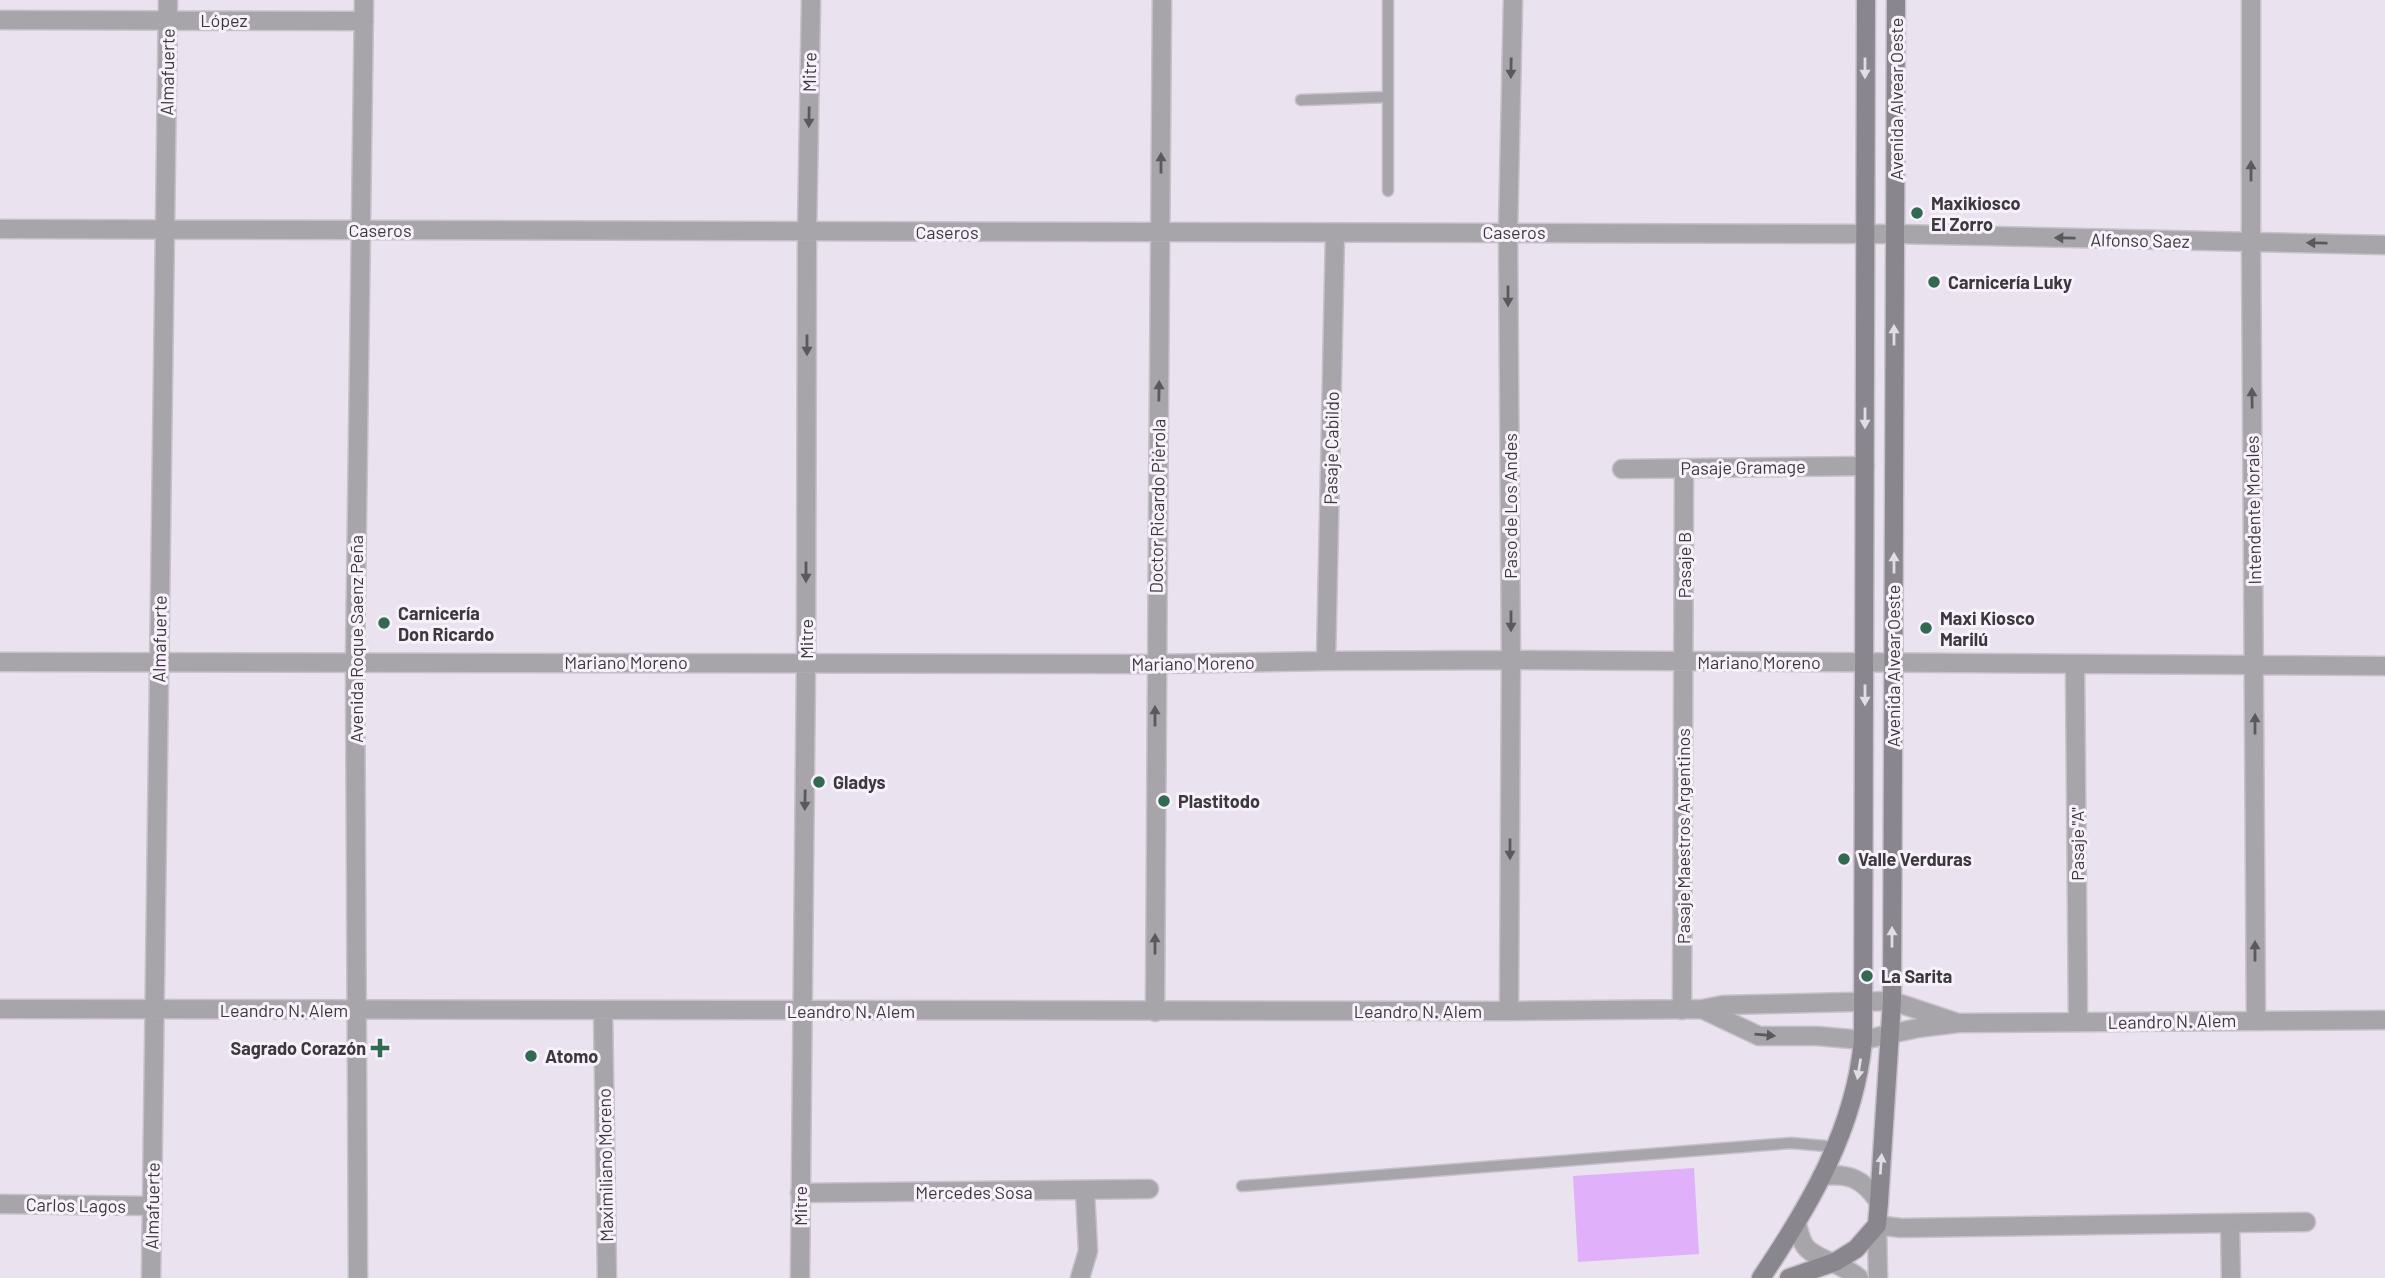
<svg xmlns="http://www.w3.org/2000/svg" width="2385" height="1278" font-family="Barlow,sans-serif">
  <rect width="100%" height="100%" fill="#eae3ef"/>
  <!-- green -->
  <path fill="#e0b1fa" d="M1694,1168l5,86 -121,8 -5,-86z"/>
  <g fill="none" stroke-linecap="round" stroke-linejoin="round">
    <!-- service casing -->
    <g stroke="#c7c1cb" stroke-width="13">
      <path id="service" d="M1301,100l87,-3
        M1388,191v-191
        M1242,1186l549,-43 46,4"/>
    </g>
    <!-- minor casing -->
    <g stroke="#c7c1cb" stroke-width="21">
      <path id="minor" d="M2251,0v242l5,778
        M0,20l364,1
        M0,229l1895,5 490,11
        M1622,469l243,-3
        M1326,661l9,-427
        M0,662l1155,2 171,-3 185,-1 874,6
        M2075,666l3,356
        M0,1009l1509,2 193,-2 21,-4 169,-4 66,22
        M1702,1009l57,27h58l46,4 55,-12 40,-5 427,-3
        M603,1010l4,268
        M1682,1010l2,-542
        M1509,1011l2,-351 -3,-428 5,-232
        M1155,1012c0,-337 6,-675 7,-1012
        M1822,1176c28,-3 41,3 57,26
        M800,1193l349,-4
        M0,1204l152,2
        M2230,1223l76,-1
        M1797,1225c2,6 4,16 8,21 10,14 38,17 54,32
        M151,1278l17,-1278
        M358,1278l-3,-616 9,-662
        M800,1278l6,-616 1,-429 4,-233
        M1080,1278l8,-27 -3,-60
        M1878,1278l-1,-53 24,3 329,-5 1,55"/>
    </g>
    <!-- secondary casing -->
    <g stroke="#c7c1cb" stroke-width="21">
      <path id="secondary" d="M1761,1278c49,-73 94,-149 102,-238l3,-1040
        M1789,1278l46,-16 21,-13 21,-24 2,-23 13,-201 4,-1001"/>
    </g>
    <!-- service -->
    <use href="#service" stroke="#a8a5aa" stroke-width="10"/>
    <!-- minor -->
    <use href="#minor" stroke="#a8a5aa" stroke-width="18"/>
    <!-- secondary -->
    <use href="#secondary" stroke="#8a868d" stroke-width="18"/>
  </g>
  <!-- one-way arrows -->
  <defs><path id="oneway-solid" d="M-6-.8H1V-3.2L6.5 0L1 3.2V.8H-6Z" transform="scale(1.75)"/></defs>
  <g fill="#5c595e">
    <use href="#oneway-solid" transform="translate(1511 68) rotate(91)"/>
    <use href="#oneway-solid" transform="translate(809 117) rotate(91)"/>
    <use href="#oneway-solid" transform="translate(1161 163) rotate(-90)"/>
    <use href="#oneway-solid" transform="translate(2251 171) rotate(-90)"/>
    <use href="#oneway-solid" transform="translate(2065 238) rotate(-179)"/>
    <use href="#oneway-solid" transform="translate(2317 243) rotate(-179)"/>
    <use href="#oneway-solid" transform="translate(1508 296) rotate(90)"/>
    <use href="#oneway-solid" transform="translate(807 345) rotate(90)"/>
    <use href="#oneway-solid" transform="translate(1159 391) rotate(-89)"/>
    <use href="#oneway-solid" transform="translate(2252 398) rotate(-91)"/>
    <use href="#oneway-solid" transform="translate(806 572) rotate(90)"/>
    <use href="#oneway-solid" transform="translate(1511 621) rotate(90)"/>
    <use href="#oneway-solid" transform="translate(1155 716) rotate(-90)"/>
    <use href="#oneway-solid" transform="translate(2255 724) rotate(-90)"/>
    <use href="#oneway-solid" transform="translate(805 800) rotate(91)"/>
    <use href="#oneway-solid" transform="translate(1510 849) rotate(90)"/>
    <use href="#oneway-solid" transform="translate(1155 944) rotate(-90)"/>
    <use href="#oneway-solid" transform="translate(2255 951) rotate(-90)"/>
    <use href="#oneway-solid" transform="translate(1765 1035) rotate(5)"/>
  </g>
  <g fill="#e2dce6">
    <use href="#oneway-solid" transform="translate(1865 68) rotate(90)"/>
    <use href="#oneway-solid" transform="translate(1894 335) rotate(-90)"/>
    <use href="#oneway-solid" transform="translate(1865 418) rotate(90)"/>
    <use href="#oneway-solid" transform="translate(1894 563) rotate(-90)"/>
    <use href="#oneway-solid" transform="translate(1865 695) rotate(90)"/>
    <use href="#oneway-solid" transform="translate(1892 937) rotate(-90)"/>
    <use href="#oneway-solid" transform="translate(1859 1069) rotate(99)"/>
    <use href="#oneway-solid" transform="translate(1881 1164) rotate(-86)"/>
  </g>
  <!-- markers -->
  <g fill="#326a51" stroke="#f8f1fc" stroke-width="2.5">
    <circle cx="1917" cy="213" r="7"/>
    <circle cx="1934" cy="282" r="7"/>
    <circle cx="384" cy="623" r="7"/>
    <circle cx="1926" cy="628" r="7"/>
    <circle cx="819" cy="782" r="7"/>
    <circle cx="1164" cy="801" r="7"/>
    <circle cx="1844" cy="859" r="7"/>
    <circle cx="1867" cy="976" r="7"/>
    <path d="M376.5 1037.5h7v7h7v7h-7v7h-7v-7h-7v-7h7z"/>
    <circle cx="531" cy="1056" r="7"/>
  </g>
  <g text-anchor="middle" dominant-baseline="central" stroke-width="6" stroke-linejoin="round" paint-order="stroke">
    <!-- street labels -->
    <g font-size="18" fill="#3b393d" stroke="#f8f1fc">
      <text x="224" y="20">López</text>
      <text transform="translate(167 72) rotate(-89)">Almafuerte</text>
      <text transform="translate(809 72) rotate(-89)">Mitre</text>
      <text transform="translate(1896 99) rotate(-90)">Avenida Alvear Oeste</text>
      <text x="380" y="230">Caseros</text>
      <text x="947" y="232">Caseros</text>
      <text x="1514" y="232">Caseros</text>
      <text transform="translate(2140 240) rotate(1)">Alfonso Saez</text>
      <text transform="translate(1331 448) rotate(-89)">Pasaje Cabildo</text>
      <text transform="translate(1743 467) rotate(-1)">Pasaje Gramage</text>
      <text transform="translate(1157 506) rotate(-89)">Doctor Ricardo Piérola</text>
      <text transform="translate(1510 506) rotate(-90)">Paso de Los Andes</text>
      <text transform="translate(2253 510) rotate(-91)">Intendente Morales</text>
      <text transform="translate(1684 565) rotate(-90)">Pasaje B</text>
      <text transform="translate(159 639) rotate(-89)">Almafuerte</text>
      <text transform="translate(356 639) rotate(-90)">Avenida Roque Saenz Peña</text>
      <text transform="translate(806 639) rotate(-90)">Mitre</text>
      <text x="626" y="662">Mariano Moreno</text>
      <text x="1759" y="662">Mariano Moreno</text>
      <text transform="translate(1193 663) rotate(-1)">Mariano Moreno</text>
      <text transform="translate(1893 666) rotate(-90)">Avenida Alvear Oeste</text>
      <text transform="translate(1683 836) rotate(-90)">Pasaje Maestros Argentinos</text>
      <text transform="translate(2077 844) rotate(-90)">Pasaje "A"</text>
      <text x="284" y="1010">Leandro N. Alem</text>
      <text x="851" y="1011">Leandro N. Alem</text>
      <text x="1418" y="1011">Leandro N. Alem</text>
      <text transform="translate(2172 1021) rotate(-1)">Leandro N. Alem</text>
      <text transform="translate(605 1165) rotate(-91)">Maximiliano Moreno</text>
      <text x="974" y="1192">Mercedes Sosa</text>
      <text transform="translate(76 1205) rotate(1)">Carlos Lagos</text>
      <text transform="translate(152 1206) rotate(-89)">Almafuerte</text>
      <text transform="translate(800 1206) rotate(-90)">Mitre</text>
    </g>
    <!-- poi labels -->
    <g font-size="18" font-weight="bold" fill="#3b393d" stroke="#f8f1fc" text-anchor="start">
      <text x="1931" y="203">Maxikiosco<tspan x="1931" dy="21">El Zorro</tspan></text>
      <text x="1948" y="282">Carnicería Luky</text>
      <text x="398" y="613">Carnicería<tspan x="398" dy="21">Don Ricardo</tspan></text>
      <text x="1940" y="618">Maxi Kiosco<tspan x="1940" dy="21">Marilú</tspan></text>
      <text x="833" y="782">Gladys</text>
      <text x="1178" y="801">Plastitodo</text>
      <text x="1858" y="859">Valle Verduras</text>
      <text x="1881" y="976">La Sarita</text>
      <text x="366" y="1048" text-anchor="end">Sagrado Corazón</text>
      <text x="545" y="1056">Atomo</text>
    </g>
  </g>
</svg>
